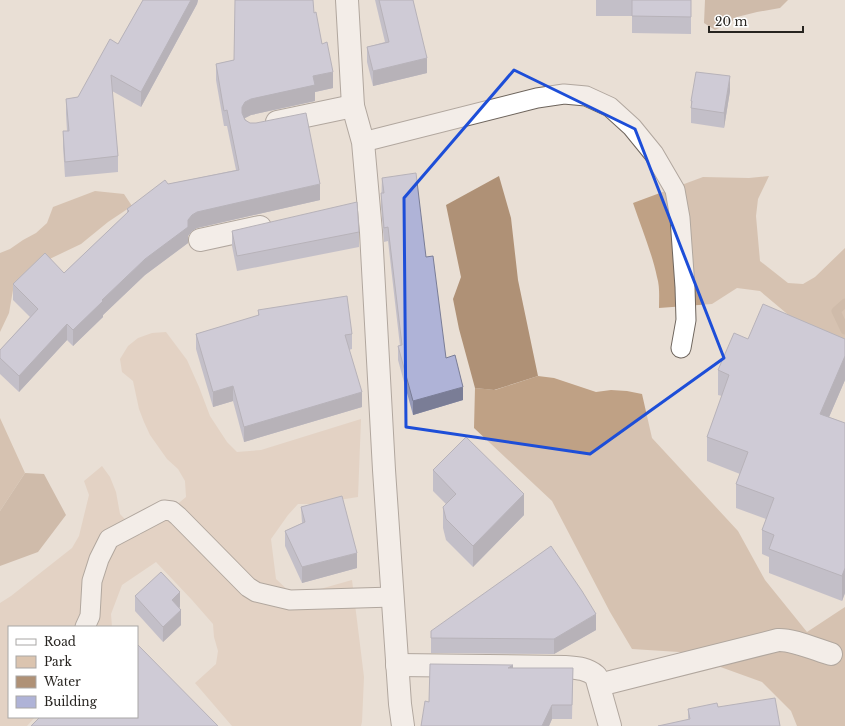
<svg xmlns="http://www.w3.org/2000/svg" width="845" height="726" font-family="'Libre Baskerville',serif">
  <rect width="100%" height="100%" fill="#e9dfd5"/>
  <!-- green -->
  <path fill="#dbc4af" d="M166,332l21,28 12,27 11,29 17,26 10,10 24,-2 100,-31 -3,78 -45,7h-15l-10,11 -17,24 5,40 15,14h15l46,-13 12,97 -2,45 -1,4h-129l-37,-43 21,-19 2,-13 -4,-14 -1,-13 -21,-24 -36,-38 -34,23 -11,29 1,13h-103v90h26l-8,9h-27v-123l11,-7 61,-48 7,-12 10,-41 -5,-14 18,-15 8,11 6,15 4,22 20,21 46,-38 -1,-16 -7,-12 -11,-10 -17,-24 -6,-13 -5,-13 -6,-28 -11,-9 -2,-13 8,-13 10,-8 14,-5z"/>
  <!-- forest -->
  <path fill="#bfa185" d="M769,176l-11,23 -2,17 4,45 28,22 15,1 12,-7 30,-29v100l-28,-9 -57,-48 -23,-3 -25,16 -53,4c0,-10 1,-21 -2,-31 -5,-24 -16,-50 -24,-74l70,-26 46,1z
    M95,191l29,3 8,12 -24,16 -27,22 -44,21 -24,25 -4,23 -9,19v-79l10,-4 13,-9 13,-7 11,-10 6,-16z
    M538,376l16,2 42,14 15,-2 16,1 15,3 10,44 86,93 27,49 42,52 38,-25v119h-48l-6,-15 -29,-29 -83,-30 -47,-3 -22,-37 -58,-111 -78,-73 1,-40 20,2z
    M0,418l25,55 -25,38z"/>
  <!-- water -->
  <path fill="#af9176" d="M705,0h83l-8,8 -23,4 -20,5 -6,5 -16,8 -11,-7z
    M499,176l12,42 7,62 20,96 -44,14 -19,-2 -16,-59 -6,-30 8,-22 -15,-72z
    M25,473l19,1 22,41 -28,37 -38,14v-55z"/>
  <g fill="none" stroke-linecap="round" stroke-linejoin="round">
    <!-- stream -->
    <path stroke="#af9176" stroke-width="9" d="M845,303l-9,8 9,19"/>
    <!-- service casing -->
    <g stroke="#6d645c" stroke-width="21">
      <path id="service" d="M363,142l174,-44 27,-4 22,2 24,11 22,20 22,27 21,36 5,28 5,69 1,33 -5,28
        M85,627l5,-11 2,-35 7,-22 10,-20 55,-29 8,1 6,5 70,71 8,5 34,8 103,-3"/>
    </g>
    <!-- minor casing -->
    <g stroke="#6d645c" stroke-width="24">
      <path id="minor" d="M277,122l76,-16
        M200,240l60,-13
        M397,665l168,2c12,1 21,1 31,9l14,50
        M599,685l179,-45c14,-1 39,10 53,14"/>
    </g>
    <!-- tertiary casing -->
    <g stroke="#6d645c" stroke-width="24">
      <path id="tertiary" d="M347,0l6,106 10,36 8,90 13,238 16,234 3,22"/>
    </g>
    <!-- service -->
    <use href="#service" stroke="#fff" stroke-width="19"/>
    <!-- minor -->
    <use href="#minor" stroke="#fff" stroke-width="22"/>
    <!-- tertiary -->
    <use href="#tertiary" stroke="#fff" stroke-width="22"/>
  </g>
  <!-- wall -->
  <path fill="#969ab9" d="M143,0h55l-1,4 -56,103 -29,-16 6,65v16l-53,5 -2,-31v-15h4l-1,-17v-15l12,-2 40,-53z
    M375,0h38l14,73 -54,13 -6,-24v-15l18,-5z
    M596,0h95v34l-59,-1v-17h-36z
    M314,13l19,75 -18,4v9l-64,14 -6,3v1l75,81 -123,28 -5,3 -4,5v7l-43,32 -42,40v2l-30,29 -6,-6 -48,52 -19,-18v-24l30,-33 -17,-17v-16l51,-11 63,-60v-4l41,-25 68,-14 -9,-44h-3l-8,-46v-16l18,-4z
    M730,91l-6,37 -33,-5v-22z
    M382,178l44,79 20,101 17,42 -50,15 -15,-55v-14h2l-12,-105 -4,1 -3,-35z
    M232,231l127,1v15l-122,24 -5,-25z
    M258,310l94,24v15l-3,1 13,57 -118,35 -11,-41 -20,6 -17,-58v-15l62,-18z
    M748,339h97v41l-16,37 16,6v170l-3,8 -73,-28v-16l-7,-3v-24l4,-11 -30,-11v-24l4,-10 -33,-13v-24l15,-41 -4,-1v-25z
    M433,470l91,45 -51,52 -27,-27 -3,-12v-21l3,-3 -13,-13z
    M301,507l56,61 -55,15 -17,-37v-15l17,-8z
    M135,596l45,11 -1,1 2,17 -18,17 -28,-31z
    M596,630l-42,24 -123,-1v-22z
    M513,668h60l-1,51h-20l-3,7h-128l8,-24z
    M718,707l-30,12v-10z"/>
  <!-- shaded-wall -->
  <path fill="#7a7d96" d="M191,0h7l-1,4 -56,103v-15z
    M427,58v15l-54,13v-15z
    M333,72v16l-18,4v9l-64,14 -6,3 -3,5v-16l3,-5 6,-3 62,-23z
    M730,76v15l-6,37v-15z
    M320,184v16l-123,28 -5,3 -4,5v7l-43,32 -42,40v2l-30,29v-16l29,-30 90,-85 5,-3z
    M67,324v16l-48,52v-16z
    M845,356v24l-25,58v-24z
    M233,386v15l-20,6v-15z
    M463,387v13l-50,15v-14z
    M362,392v15l-118,35v-15z
    M524,494v21l-51,52v-21z
    M357,553v15l-55,15v-16z
    M845,568v25l-3,8v-25z
    M180,592v15l-8,8v-15z
    M181,610v15l-18,17v-15z
    M596,614v16l-42,24v-15z
    M513,665v14l-5,-11z
    M552,705v14l-3,7h-7z"/>
  <!-- building -->
  <path fill="#afb3d7" stroke="#7a7d96" d="M143,0h48l-50,92 -30,-17 7,81 -53,6 -2,-31h6l-3,-32 12,-2 32,-58 8,5z
    M235,0h78l1,13 2,-1 6,32 5,-2 6,30 -20,4 2,9 -64,14 -6,3 -3,5v6l3,7 5,3h6l50,-10 14,71 -123,28 -5,3 -4,5v7l-43,32 -43,41 1,1 -30,29 -6,-6 -48,52 -19,-18v-8l38,-41 -25,-25 32,-31 19,20 65,-62 -2,-2 38,-29 3,4 71,-14 -12,-60 -3,1 -8,-47 18,-4z
    M379,0h34l14,58 -54,13 -6,-24 22,-5z
    M632,0h59v17l-59,-1z
    M696,72l34,4 -6,37 -33,-5 1,-7h-1z
    M416,173l10,84 7,-1 13,102 9,-3 8,32 -50,14 -15,-55 4,-1 -14,-118 -4,1 -3,-35h3l-2,-15z
    M357,202l2,30 -122,24 -5,-25z
    M347,296l5,38 -7,1 17,57 -118,35 -11,-41 -20,6 -17,-58 63,-19 -1,-5z
    M763,304l82,35v17l-25,58 25,9v145l-3,8 -73,-27 5,-14 -12,-5 12,-32 -38,-14 12,-32 -41,-15 22,-62 -11,-5 16,-37 14,6z
    M466,437l58,57 -51,52 -27,-27 -3,-12 13,-13 -23,-24z
    M342,496l15,57 -55,14 -17,-36 20,-9 -4,-15z
    M551,546l31,45 14,23 -42,25 -123,-1v-7z
    M161,572l19,20 -8,8 9,10 -18,17 -28,-31z
    M137,644l81,82h-187l9,-9h97z
    M430,664l83,1 -5,3h65l-1,37h-20l-10,21h-121l4,-25 4,1z
    M775,698l5,28h-122l32,-7 -2,-10 29,-6 1,4z"/>
  <!-- marked area -->
  <path d="M0 0H845V726H0ZM514,70l121,59 89,229 -134,96 -184,-27 -2,-229z" fill="#e9dfd5" fill-opacity=".55" fill-rule="evenodd"/>
  <path fill="none" stroke="#1d4ed8" stroke-width="3" stroke-linejoin="round" d="M514,70l121,59 89,229 -134,96 -184,-27 -2,-229z"/>
  <!-- legend -->
  <rect x="8" y="626" width="130" height="92" fill="#ffffff" stroke="#a9a7a6"/>
  <rect x="16" y="639" width="20" height="6" fill="#ffffff" stroke="#a9a7a6"/>
  <text x="44" y="646" font-size="12" fill="#272420">Road</text>
  <rect x="16" y="656" width="20" height="12" fill="#dbc4af" stroke="#a9a7a6"/>
  <text x="44" y="666" font-size="12" fill="#272420">Park</text>
  <rect x="16" y="676" width="20" height="12" fill="#af9176" stroke="#a9a7a6"/>
  <text x="44" y="686" font-size="12" fill="#272420">Water</text>
  <rect x="16" y="696" width="20" height="12" fill="#afb3d7" stroke="#a9a7a6"/>
  <text x="44" y="706" font-size="12" fill="#272420">Building</text>
  <!-- scale -->
  <path d="M709 26v6h94v-6" fill="none" stroke="#272420" stroke-width="2"/>
  <text x="715" y="26" font-size="12" fill="#272420" stroke="#ffffff" stroke-width="3" paint-order="stroke">20 m</text>
</svg>
